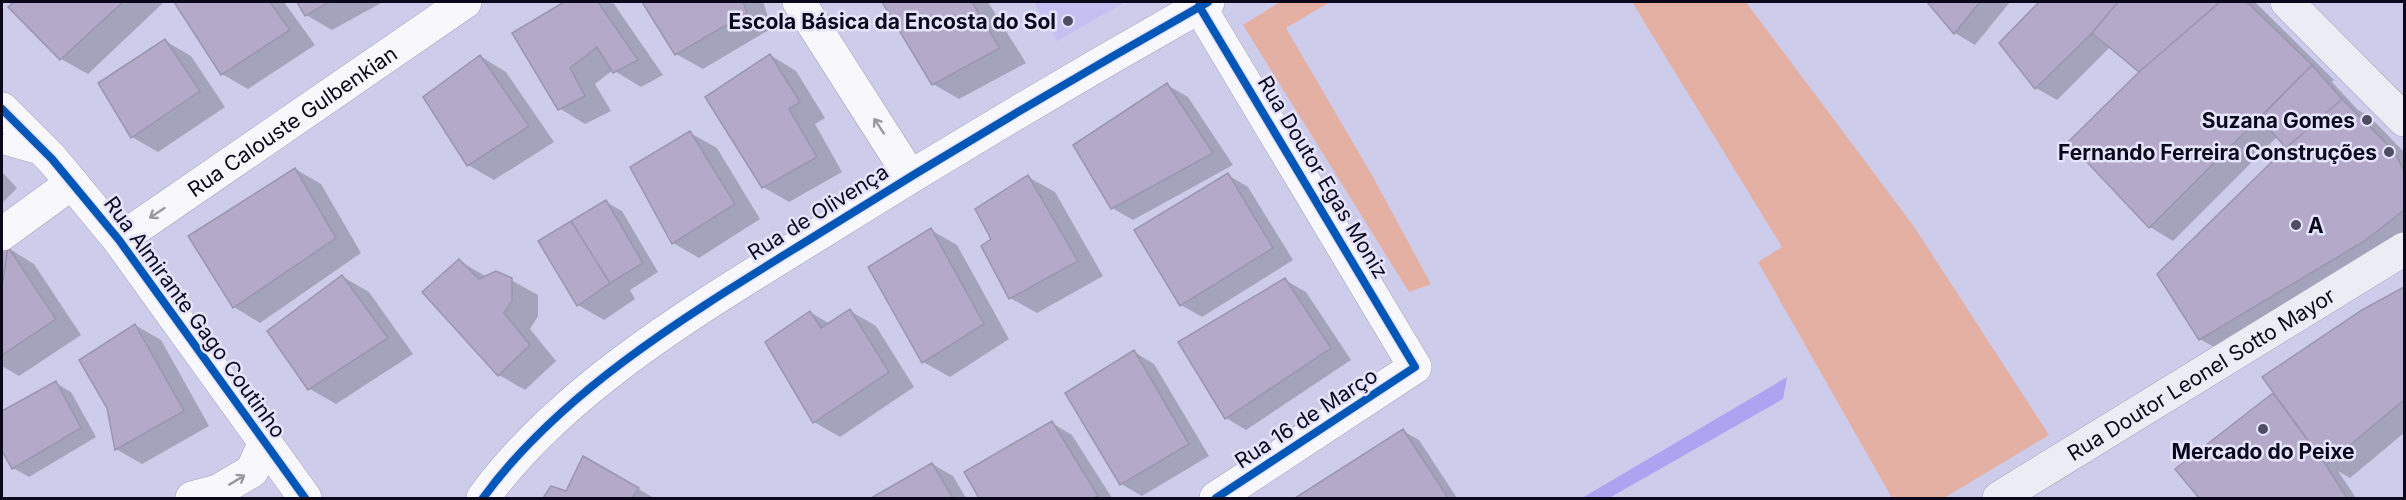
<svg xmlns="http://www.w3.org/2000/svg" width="2406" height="500" font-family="Inter,sans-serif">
  <rect width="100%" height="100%" fill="#cecceb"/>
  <!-- built -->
  <path fill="#c4c0f2" d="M1034,2h91l-68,39z"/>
  <!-- green -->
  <path fill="#e5b0a4" d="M1280,2h50l-44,26 87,149 58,107 -22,8 -166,-267z
    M1632,2h114l169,226 134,207 -105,63h-52l-134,-236 24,-15z"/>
  <!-- water -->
  <path fill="#aca3f1" d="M1787,377l-4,22 -174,99h-27z"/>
  <!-- shadow -->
  <path fill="#0003" d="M16,2h148l-76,72 -27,-15 -51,-52z
    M176,2h108l31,43 -67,44 -26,-15z
    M298,2h85l-51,28 -26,-15z
    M567,2h43l4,2 49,71 -22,12 -28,-17 -18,14 16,27 -26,13 -26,-16 -45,-74z
    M643,2h120l9,26 -69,41 -27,-15z
    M884,2h104l38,61 -67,36 -26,-15z
    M1929,2h81l-35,43 -20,-12z
    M2042,2h213l79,78 -2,2 26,28 11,6 35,36v93l-178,109 -26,-15 88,-191 -10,-12 -105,105 -23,-14 -8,-155 -31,-26 -54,54 -21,-12 -35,-45z
    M165,41l26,15 34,51 -67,45 -26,-15z
    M770,55l26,16 29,47 -10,6 27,48 -53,30 -26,-15z
    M480,56l26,16 48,70 -60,38 -26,-15z
    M1167,85l21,12 45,68 -100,55 -21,-12z
    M690,133l27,15 43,71 -61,39 -26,-15 -41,-76z
    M295,169l26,15 40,69 -101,70 -26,-16 -44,-70z
    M2,172l15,16 -15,15z
    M1228,175l20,12 45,73 -91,57 -21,-12z
    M1028,177l27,15 48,84 -66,37 -27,-15 -17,-59z
    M606,202l16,9 36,61 -28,18 5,9 -31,21 -26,-15z
    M931,230l26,15 52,94 -59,38 -27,-15z
    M8,248l26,16 47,71 -62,41 -17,-10v-113z
    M459,261l28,16 24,3 27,15v21l-8,13 26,32 -31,29 -26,-15z
    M343,277l26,15 44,62 -77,50 -26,-15z
    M1285,280l21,12 45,68 -105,70 -20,-12z
    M2404,288v145l-54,45 -12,-7 18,27h-155l-24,-29 96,-74 6,4 84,-88z
    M850,311l26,15 38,61 -74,50 -26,-15 -4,-110 20,12z
    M135,325l26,15 48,86 -67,38 -26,-15z
    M1134,352l20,12 55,92 -67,40 -21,-12z
    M56,383l15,9 25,45 -67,40 -16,-9 -11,-20v-35z
    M1052,423l20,12 40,63h-131l-15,-26z
    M1403,431l16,9 38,58h-159z
    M583,458l71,40h-109l6,-11 15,6z
    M932,464l21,12 13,22h-92z"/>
  <!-- building -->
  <path fill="#b4a9c8" stroke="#9b96ad" stroke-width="1.5" d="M14,2h109l-63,58 -52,-53z
    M174,2h96l20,28 -69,45z
    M297,2h32l-24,14z
    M564,2h34l40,58 -25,13 -16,-26 -27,21 15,28 -27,14 -46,-77z
    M642,2h101l4,11 -72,42z
    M882,2h90l28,46 -68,37z
    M1927,2h53l-26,32z
    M2039,2h79l-26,31 -57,56 -36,-46z
    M2118,2h102l-81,70 -47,-39z
    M2220,2h27l65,63 -163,163 -81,-86 71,-70z
    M165,39l35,52 -69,47 -33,-55z
    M770,54l30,48 -11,7 28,48 -55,31 -57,-91z
    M480,55l49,71 -62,40 -44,-69z
    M2312,65l30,34 -56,49 -26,-30z
    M1167,83l46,70 -102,56 -38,-64z
    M2342,99l52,52 10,20v39l-38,30 -167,100 -42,-66 129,-126z
    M690,131l45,73 -63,40 -42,-77z
    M295,168l41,70 -103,70 -45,-72z
    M1228,173l45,75 -93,58 -46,-76z
    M1028,175l50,86 -69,38 -28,-53 10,-7 -16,-30z
    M606,200l37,63 -33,20 -39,-62z
    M571,221l39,62 -33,23 -39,-65z
    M931,228l53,96 -62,39 -54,-96z
    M8,247l48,72 -54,36v-68z
    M8,247l-6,40v-36z
    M459,259l20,20 17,-8 16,7v23l-8,12 26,32 -32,31 -76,-84z
    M342,275l46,63 -80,52 -41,-59z
    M1285,278l46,70 -106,71 -47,-77z
    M2404,287v113l-78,65 -64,-88 100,-67z
    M850,309l39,63 -76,51 -48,-81 45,-31 11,17z
    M135,324l49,87 -69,39 -8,-42 -28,-48z
    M1134,350l55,94 -69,41 -55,-92z
    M56,381l25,47 -69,41 -10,-18v-40z
    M2273,393l53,72 21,33h-148l-24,-29z
    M1052,421l46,75 -4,2h-115l-15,-26z
    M1403,429l45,69h-153z
    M583,456l56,32 -7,10h-89l8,-12 15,5z
    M932,463l21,35h-82z"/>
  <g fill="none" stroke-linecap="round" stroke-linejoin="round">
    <!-- service casing -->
    <g stroke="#a4a2ba" stroke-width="21">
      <path id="service" d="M2,144l42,12"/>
    </g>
    <!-- minor casing -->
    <g stroke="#a4a2ba" stroke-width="34">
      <g id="minor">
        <path d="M799,2l111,174"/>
        <path d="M1199,6l216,361 -199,131"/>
        <path d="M2,234l70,-51"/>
        <path id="s1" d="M119,240l346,-238"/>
        <path d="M192,498l26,-7 34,-20 13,-29"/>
        <path d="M483,498c81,-111 216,-190 332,-262 129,-81 260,-159 393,-234"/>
      </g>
    </g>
    <!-- tertiary casing -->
    <g stroke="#a4a2ba" stroke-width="34">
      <path id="tertiary" d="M2,109l50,50 67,81 186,258"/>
    </g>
    <!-- secondary casing -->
    <g stroke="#a4a2ba" stroke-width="34">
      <g id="secondary">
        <path d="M2287,2l117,118"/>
        <path id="s2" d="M1999,498l405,-249"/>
      </g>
    </g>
    <!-- service -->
    <use href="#service" stroke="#f8f7fc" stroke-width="20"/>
    <!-- minor -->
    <use href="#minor" stroke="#f8f7fc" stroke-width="33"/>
    <!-- tertiary -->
    <use href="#tertiary" stroke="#f8f7fc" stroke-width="33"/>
    <!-- secondary -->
    <use href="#secondary" stroke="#eaedf4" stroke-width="33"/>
    <!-- cycleway casing -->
    <g stroke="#e5e4fc" stroke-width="11">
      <path id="cycleway" d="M1199,6l216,361 -199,131
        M2,109l50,50 67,81 186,258
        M483,498c81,-111 216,-190 332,-262 129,-81 260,-159 393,-234"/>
    </g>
    <!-- cycleway -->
    <use href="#cycleway" stroke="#0057b8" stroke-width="8"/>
  </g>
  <!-- one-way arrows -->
  <defs><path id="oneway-shaft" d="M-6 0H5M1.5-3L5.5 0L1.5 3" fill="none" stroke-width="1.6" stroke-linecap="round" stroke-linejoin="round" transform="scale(1.5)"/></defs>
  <g stroke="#9997a2">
    <use href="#oneway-shaft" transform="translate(879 126) rotate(-123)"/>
    <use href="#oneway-shaft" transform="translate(157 213) rotate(146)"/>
    <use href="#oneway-shaft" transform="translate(237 480) rotate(-31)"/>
  </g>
  <!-- markers -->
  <g fill="#4f4d64" stroke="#e5e4fc" stroke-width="2">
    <circle cx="1068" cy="21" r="6"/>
    <circle cx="2367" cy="120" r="6"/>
    <circle cx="2389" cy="152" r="6"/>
    <circle cx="2296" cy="225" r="6"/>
    <circle cx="2263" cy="429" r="6"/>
  </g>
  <g text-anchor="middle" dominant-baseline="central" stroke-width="5" stroke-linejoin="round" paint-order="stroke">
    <!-- poi labels -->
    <g font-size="21" font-weight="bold" fill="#0b081b" stroke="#e5e4fc" text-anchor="end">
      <text x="1056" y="21">Escola Básica da Encosta do Sol</text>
      <text x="2355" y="120">Suzana Gomes</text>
      <text x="2377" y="152">Fernando Ferreira Construções</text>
      <text x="2308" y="225" text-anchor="start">A</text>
      <text x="2263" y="451" text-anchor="middle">Mercado do Peixe</text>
    </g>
    <!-- street labels -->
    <g font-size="21" fill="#0b081b" stroke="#e5e4fc">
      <text stroke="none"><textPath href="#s1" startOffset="210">Rua Calouste Gulbenkian</textPath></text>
      <text transform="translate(1323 177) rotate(59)">Rua Doutor Egas Moniz</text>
      <text transform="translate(818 212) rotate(-32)">Rua de Olivença</text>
      <text transform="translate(195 317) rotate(54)">Rua Almirante Gago Coutinho</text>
      <text stroke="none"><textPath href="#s2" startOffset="237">Rua Doutor Leonel Sotto Mayor</textPath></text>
      <text transform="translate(1306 418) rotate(-33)">Rua 16 de Março</text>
    </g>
  </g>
  <!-- border -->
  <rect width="2406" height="500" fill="none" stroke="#0b081b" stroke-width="6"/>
</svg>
